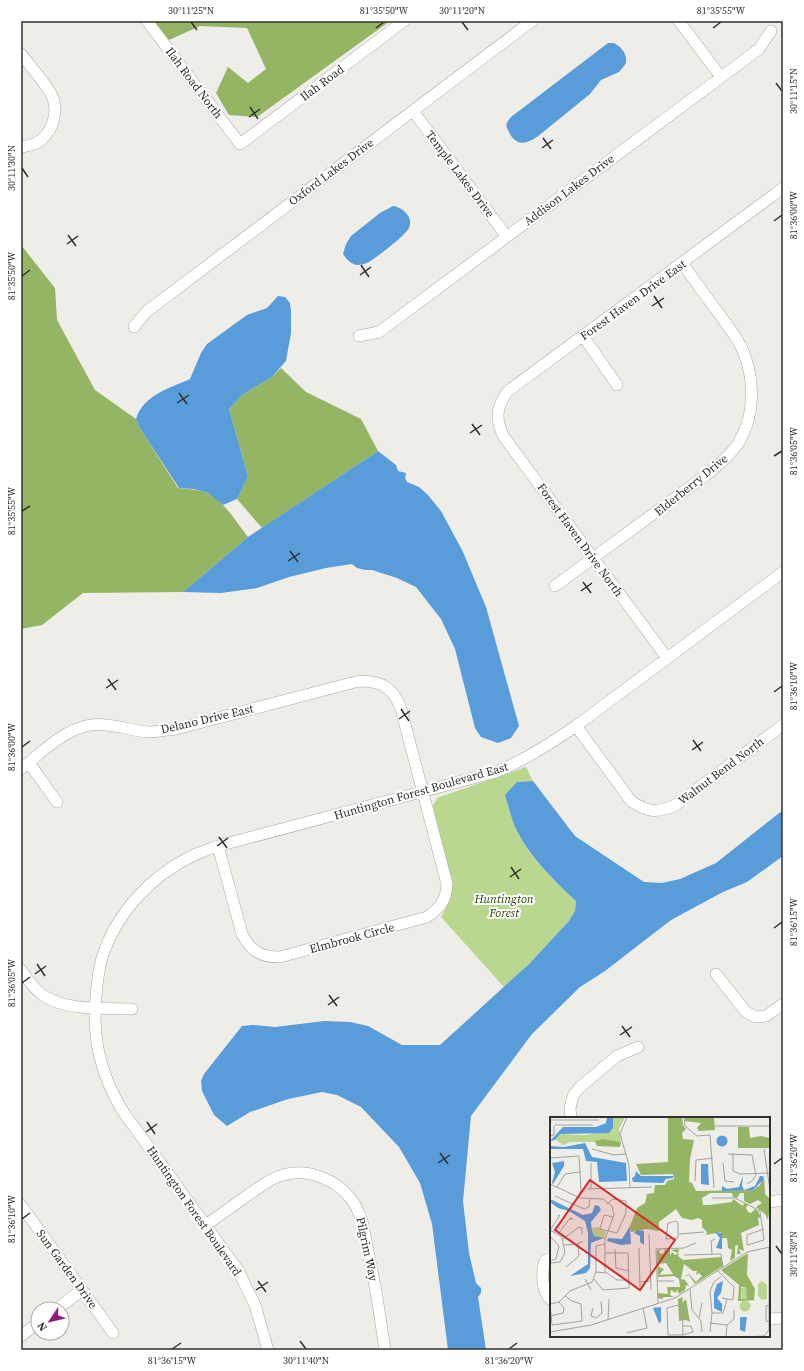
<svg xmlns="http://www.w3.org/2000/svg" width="804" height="1371" font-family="'Source Serif 4',serif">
  <rect width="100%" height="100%" fill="#efede8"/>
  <!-- green -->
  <path fill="#b9d78f" d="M526,767l7,14 -16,1 -11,13c2,9 4,18 7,27 10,29 40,58 63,79l-1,10 -6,10 -40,43 -25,23 -63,-70 9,-17 2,-14 -19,-80 4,-8z"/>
  <!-- forest -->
  <path fill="#94b564" d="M154,21h236l-133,96 -28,-2 -13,-22 12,-26 20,16 18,-14 -19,-41 -47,-2 -31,14z
    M21,245l34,43 2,32 38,70 41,29 3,8 39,61c10,1 20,1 29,5 16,7 30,30 41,44l-65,55 -100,1 -41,32 -21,4z
    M281,368l25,24 55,27 17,32 -116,77 -25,-29 11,-23 -19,-67 13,-14 30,-18z"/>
  <!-- water -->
  <path fill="#589cd9" d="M608,43h6l6,4 4,5 2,5v6l-2,3 -5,6 -18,8 -11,14 -53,43c-11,7 -20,9 -27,-3 -4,-8 -6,-9 1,-17z
    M393,206c9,1 21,11 16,22 -4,8 -32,29 -40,34 -4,2 -8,3 -12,3 -6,-1 -11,-6 -14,-11l3,-10 5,-8 29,-23z
    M278,296l7,1 5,6 1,7v23l-5,28 -14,16 -30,18 -13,14 19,67 -11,23 -14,6 -15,-12 -14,-4 -15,-1 -40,-61 -3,-8c7,-24 34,-31 54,-40l11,-26 6,-9 40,-29 20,-7z
    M378,451l18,14 2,6 8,2 -1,5 2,4 12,5 9,8 13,16 22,41 23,55 33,119 -8,12 -13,5 -17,-6 -6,-9 -20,-79 -14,-30 -25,-32 -19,-9 -25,-8h-7l-8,-2 -5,-4 -26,4 -37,9 -32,11 -36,5 -38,-1 65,-55z
    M533,781l42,55 69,46 18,1 18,-4 36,-16 67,-53v46l-36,26 -24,10 -52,28 -66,51 -25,16 -48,47 -61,82 -8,85 6,52 7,30 5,5v5l-3,4 8,53h-38l-16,-126 -12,-41 -21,-36 -38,-40 -24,-12 -15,-3 -34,7 -38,13 -23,14 -13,-11 -12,-24 -1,-10 3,-7 38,-48 11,-1 22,2 49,-6 26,1 18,4 34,19h38l89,-81 40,-43 6,-10 1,-10c-23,-21 -52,-50 -63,-79 -3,-9 -5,-18 -8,-27l12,-13z"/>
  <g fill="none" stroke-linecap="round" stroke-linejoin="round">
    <!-- minor casing -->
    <g stroke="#a8a7a2" stroke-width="12">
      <path id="minor" d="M147,21l93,123 164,-123
        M679,21l42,56
        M21,54c10,13 22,26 30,40 8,15 3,35 -10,46 -6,5 -13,6 -20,7
        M413,111l94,126
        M134,327l12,-15 386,-291
        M359,336l20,-4 380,-283 12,-18
        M583,336l34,49
        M555,586l154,-113c10,-9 23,-19 30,-31 16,-27 16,-62 4,-91 -5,-13 -15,-24 -23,-36 -13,-17 -25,-34 -38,-52
        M667,658l-163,-221c-9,-18 -8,-30 4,-46l275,-203
        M576,726l55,75c16,11 25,12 43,5l109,-81
        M29,763l28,39
        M21,769c24,-19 51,-49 85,-44 14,1 28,6 42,7 9,0 19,-2 28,-3l183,-48c23,0 34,6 42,28l46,175c-1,17 -7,24 -20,33l-147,40c-20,0 -29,-6 -38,-23l-24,-88
        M21,970c7,10 13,19 23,26 24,15 60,12 88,13
        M716,974l30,38 10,5 10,-1 17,-12
        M571,1118l-1,-10 3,-12 6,-8 38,-32 21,-9
        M769,1202l14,-2
        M21,1205l92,128
        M206,1225c14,-10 28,-20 42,-30 11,-7 22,-17 35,-20 24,-7 53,4 68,24 6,7 8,15 11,22l15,76 8,53
        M551,1258l-6,3c-4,12 -3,31 6,39
        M57,1309l25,-19
        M769,1319l14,-1
        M21,1336l17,-13
        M268,1350l-13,-45 -17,-35 -114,-157c-23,-37 -32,-73 -28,-116 1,-13 2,-26 6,-39 14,-45 49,-82 90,-102 8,-4 18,-7 26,-10l278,-74c29,-12 54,-28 80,-46l207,-154"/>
    </g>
    <!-- minor -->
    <use href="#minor" stroke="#fff" stroke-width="11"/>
  </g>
  <!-- ticks -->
  <path fill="none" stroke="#31302e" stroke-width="1.5" d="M191,22l6,8M462,22l6,8M376,28l8,-6M713,28l8,-6M776,83l6,8M250,107l8,12M249,117l11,-8M543,138l8,11M542,148l11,-8M22,168l6,9M774,221l8,-6M68,235l8,11M67,244l11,-8M361,265l8,12M360,275l11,-8M22,276l8,-6M654,296l8,12M652,306l12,-8M179,393l8,11M177,403l12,-8M472,424l8,11M470,433l12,-8M774,456l8,-5M22,511l8,-5M290,551l8,11M288,561l12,-8M583,582l8,11M581,591l11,-8M108,679l8,11M106,688l12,-8M774,692l8,-6M401,709l8,12M399,719l11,-8M693,740l8,11M22,747l8,-6M692,750l11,-8M219,837l8,11M217,846l11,-8M511,867l8,12M510,877l11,-8M774,928l8,-6M37,964l8,12M35,974l11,-8M22,983l8,-6M329,995l8,11M328,1005l11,-8M622,1026l8,11M620,1035l12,-8M147,1122l8,12M146,1132l11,-8M440,1153l8,11M438,1163l12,-8M774,1164l8,-6M22,1219l8,-6M776,1246l6,8M258,1281l8,11M256,1290l12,-8M300,1341l6,8M172,1349l9,-6M509,1349l8,-6"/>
  <g text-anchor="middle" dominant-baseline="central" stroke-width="4" stroke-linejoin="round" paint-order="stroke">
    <!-- street labels -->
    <g font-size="12" fill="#31302e" stroke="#fff">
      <text transform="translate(194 83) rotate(53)">Ilah Road North</text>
      <text transform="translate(322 83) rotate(-37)">Ilah Road</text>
      <text transform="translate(331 172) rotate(-37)">Oxford Lakes Drive</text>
      <text transform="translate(460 174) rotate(53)">Temple Lakes Drive</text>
      <text transform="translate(569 190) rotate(-37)">Addison Lakes Drive</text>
      <text transform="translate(633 300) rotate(-36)">Forest Haven Drive East</text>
      <text transform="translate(691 485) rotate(-39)">Elderberry Drive</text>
      <text transform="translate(580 540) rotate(54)">Forest Haven Drive North</text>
      <text transform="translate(207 719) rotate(-13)">Delano Drive East</text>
      <text transform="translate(721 771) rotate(-37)">Walnut Bend North</text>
      <text transform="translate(421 791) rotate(-16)">Huntington Forest Boulevard East</text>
      <text transform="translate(352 938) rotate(-15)">Elmbrook Circle</text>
      <text transform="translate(194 1211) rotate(55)">Huntington Forest Boulevard</text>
      <text transform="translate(367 1249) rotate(78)">Pilgrim Way</text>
      <text transform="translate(67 1269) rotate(54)">Sun Garden Drive</text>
    </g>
    <!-- park labels -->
    <g font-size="12" font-style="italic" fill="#2e4304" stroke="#fff">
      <text x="504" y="899">Huntington<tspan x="504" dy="14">Forest</tspan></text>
    </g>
  </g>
  <!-- overview -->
  <g transform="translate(550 1117)">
    <rect width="220" height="220" fill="#efede8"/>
    <path d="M63,0h12l-6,12 2,13 -18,-3 -5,3h-28l-7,3 -7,-5 3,-6 27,1 26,-5zM49,110l7,5 -2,7 -11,-3 -1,-8zM212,164l5,4v14l-5,1 -4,-4v-12zM196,170l2,12 -6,1 -1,-12zM189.5 189a5.5 5.5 0 1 1 11 0a5.5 5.5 0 1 1-11 0Z" fill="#b9d78f"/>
    <path d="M118,0h14l1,8 3,4 -4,4 1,6 11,1 -4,19 -1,23 3,1 4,8 57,-1 7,-5 4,-9 1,18 4,4 1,8 -2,14 -3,-6 -9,-7 6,-4 -4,-3 -8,4 -6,-3v-8h-4l-3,5 -4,-1 -1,-4h-22l-8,5 1,7h6l23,-3 1,-3 10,7 1,-3 4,2 -2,3 2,4 3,1 4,-4 3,2 3,6 -3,1 1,7 -18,8 3,18 -5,-2 2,5h-4l1,-9 -3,1v12l-5,3 2,-11 -4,-2 -1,-10h-5l-1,-6 -15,3 1,-3 -5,-5v-7l-4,-2 -6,2 -10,-2 -6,-9 -17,13v9l-12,-2 -16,3 -1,-6 7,-18 8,-5 2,-9 7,-1 1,-8h10l2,-4 7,-2 -1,-5 -32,1 -5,-11 32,-2zM135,0h29l1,13 -16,1 -2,-3 4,-5 -16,-2zM188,10h11l1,11 11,-2 9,2v10h-32zM53,22l18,3 -1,5 -23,-1 -2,-5zM110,132l-1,4 4,1 2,-5h5v7l2,-4 3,3 3,-2 -7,-3 8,-1 -1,7 5,4 38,-3 2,9 -28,18 -6,-9 -6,2 6,-3 7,8 6,-6 -3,-3 -3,2 1,-4h-4l-9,-7 -3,15 4,1 4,6 -3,-1 -1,5 -6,4 -2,-5 -1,4 -5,-3 -1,5 4,2h-10l-2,2 -4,-1v-5l10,1 -1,-7h13l-1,-8 -5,-3 -16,1 -1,-26zM116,146l7,11 -14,1 5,-6 -5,-2 -1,-3zM198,136l-1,22 8,14 -1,11h4l-20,1 1,-16 -18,-15zM191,170h5l1,12h-6zM133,180l-1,6 4,-4 4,23 -4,-2 -7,1 -1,-22z" fill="#94b564" fill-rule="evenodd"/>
    <path d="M57,0h6v11l-4,5 -49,1 -5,6 -5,1 13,-14h33l10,-4zM166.5 24a5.5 5.5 0 1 1 11 0a5.5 5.5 0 1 1-11 0ZM35,26l7,14 34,6 1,18 -28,1 -2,-20 -11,-1 -3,-12h-33v-3l14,1zM14,44v5l-11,18 -1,-1 3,-11 -3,-9zM151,47h7l1,21 -8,-1zM86,54l5,5h32v2l-7,1 -3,4 -30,-1 -1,-4 3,-2zM193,59l-1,10 2,4 11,-4 5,-10h3v4l-10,10 -31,1v-5l5,3 12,-2zM0,82l33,16 9,-2 3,-8 4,1 2,4 -10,12 1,9 2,5 10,2 -13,5 -1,25 -4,5 -16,3 18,-12v-31l-3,-12 -16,-10 -11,-3 -8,-6zM80,109l1,18 -10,1 -14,-4 1,-3 14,1zM87,113l7,1v14l-4,-3v-6l-6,-3zM165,115l7,1v16l-6,-1 4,-10zM173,164l-2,12 -4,5 5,6v8l-8,-4v-15l3,-9zM111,190v15l-2,1 -6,-15zM190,200h7l-2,15 -5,-2z" fill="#589cd9"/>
    <path fill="none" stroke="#a3a19e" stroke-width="1" d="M77,0l-7,17 9,31 1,23M134,0l1,9 12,10 13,-1 4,53M0,3h49M5,8h38M165,9h55M0,19l4,-1v-9M42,32l22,6 12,-1M214,32l6,41M178,37l24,1M0,41l29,-2 2,33 -2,8M41,46v26M173,46l2,18 9,1M183,54l7,3 30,-1M183,54v-18M145,64l1,-21 17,-2M0,67l30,14 23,1 9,7 2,9 -9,24v34M197,67l5,-3 4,-6 -4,-20M7,70l8,-13 15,-2M37,72l65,-2M5,79l29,13 5,-2 1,-8M162,81h23l25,13 4,29 -17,5M57,87l6,-5 13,2v12l-9,20 -17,-4 4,-14 9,2M126,104l2,2v15l-12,1 2,-16zM0,113l12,7 3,16 -5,9 -10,1M0,113l10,-15 -2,1M8,117l12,-16 3,1h-3M99,117l2,56M129,117l25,-2M0,119l9,10 -3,13 -6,2M13,122l16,-12 3,1v6M14,128l14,-1M197,128v-10l17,-6M89,131l1,39M65,132l1,19 13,3M162,137l-1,-13 4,-2M134,138l37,-1 2,13M16,150l13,-11 -1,-13 5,-1M168,154l16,16 -1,13 -11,-2M46,155l11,1 10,7h12M35,162l6,11M44,162l9,11 26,-2 -1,-35h-23M107,164h17M89,165l12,-1M140,172l2,21 9,11 1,11M15,179l7,5 9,3 1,17M108,186l-2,-54 28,-1 12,-5M0,187l9,-2 11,-11 22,-9 4,-10v-26l9,-2M0,187l2,21 30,-4M132,187l1,31h-15l-1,-27zM219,188l-3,1v15l3,1M43,191l-2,8 5,2M162,196l-2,-22 4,-9 7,-6M162,196h11l4,-14M0,199l13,-3 1,-5 -5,-6M46,201l6,-5 -1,-12M149,201l3,-15M58,203l1,-21M160,206l17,2M133,209h8l2,6 -10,3M0,215l41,-7 84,-27 72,-46 23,-5M160,215l2,-19M77,216l20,-5 -4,-20M176,220l1,-12 7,-6v-9M193,220l21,-1 5,-6v-83"/>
    <path fill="#d62828" fill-opacity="0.15" stroke="#d62828" stroke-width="2" d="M40,63l85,60 -35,50 -85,-60z"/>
    <rect width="220" height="220" fill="none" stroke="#31302e" stroke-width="2"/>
  </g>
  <!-- border -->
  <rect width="804" height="1371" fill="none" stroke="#ffffff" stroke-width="44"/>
  <!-- north arrow -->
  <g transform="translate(50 1321) rotate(235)"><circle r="19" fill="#ffffff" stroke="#adacab"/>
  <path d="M0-3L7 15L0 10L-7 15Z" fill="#8f1d7e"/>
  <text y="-6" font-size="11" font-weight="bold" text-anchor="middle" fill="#31302e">N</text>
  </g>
  <rect x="22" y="22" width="760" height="1327" fill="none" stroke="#31302e" stroke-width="1.5"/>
  <g font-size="10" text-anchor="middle" fill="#31302e">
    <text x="191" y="14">30°11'25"N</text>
    <text x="384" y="14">81°35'50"W</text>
    <text x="462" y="14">30°11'20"N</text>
    <text x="721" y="14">81°35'55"W</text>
    <text transform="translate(793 91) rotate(-90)" y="4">30°11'15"N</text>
    <text transform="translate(11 168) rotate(-90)" y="4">30°11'30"N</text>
    <text transform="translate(793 215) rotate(-90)" y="4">81°36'00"W</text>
    <text transform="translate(11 276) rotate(-90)" y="4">81°35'50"W</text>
    <text transform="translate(793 451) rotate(-90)" y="4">81°36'05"W</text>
    <text transform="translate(11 511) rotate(-90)" y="4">81°35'55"W</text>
    <text transform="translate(793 686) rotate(-90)" y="4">81°36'10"W</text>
    <text transform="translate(11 747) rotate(-90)" y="4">81°36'00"W</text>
    <text transform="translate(793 922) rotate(-90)" y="4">81°36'15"W</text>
    <text transform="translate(11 983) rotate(-90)" y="4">81°36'05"W</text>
    <text transform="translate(793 1158) rotate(-90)" y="4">81°36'20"W</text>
    <text transform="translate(11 1219) rotate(-90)" y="4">81°36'10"W</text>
    <text transform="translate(793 1254) rotate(-90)" y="4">30°11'30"N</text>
    <text x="172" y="1364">81°36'15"W</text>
    <text x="306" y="1364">30°11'40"N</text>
    <text x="509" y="1364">81°36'20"W</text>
  </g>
</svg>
